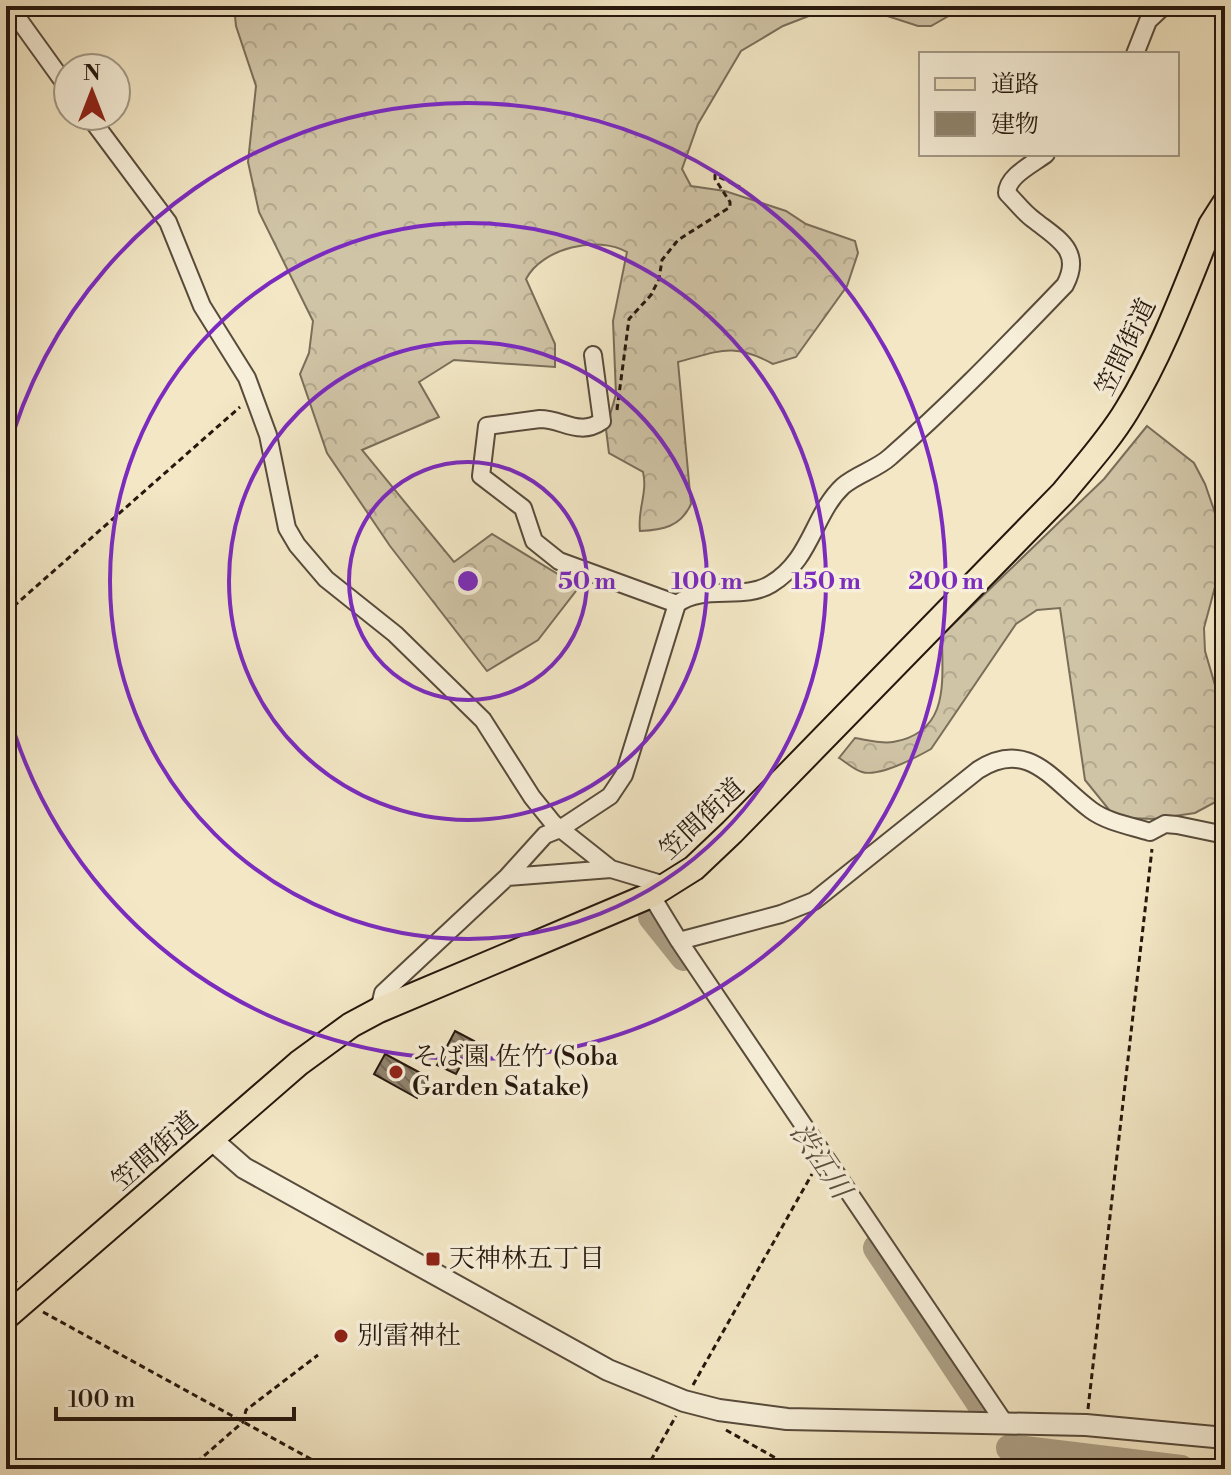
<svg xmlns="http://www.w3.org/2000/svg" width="1231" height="1475" font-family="'Libre Bodoni','Noto Serif JP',serif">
  <defs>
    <pattern id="forest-crowns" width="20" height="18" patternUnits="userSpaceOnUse" patternTransform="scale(2)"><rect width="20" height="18" fill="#d0c4a6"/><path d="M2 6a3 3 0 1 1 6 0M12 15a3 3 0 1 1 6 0" fill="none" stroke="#b2a88e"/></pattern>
    <pattern id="building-back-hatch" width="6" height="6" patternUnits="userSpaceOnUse" patternTransform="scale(2)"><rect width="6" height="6" fill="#90836d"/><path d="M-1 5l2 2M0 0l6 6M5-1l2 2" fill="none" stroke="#756a58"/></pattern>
  </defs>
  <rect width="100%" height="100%" fill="#f3e7c5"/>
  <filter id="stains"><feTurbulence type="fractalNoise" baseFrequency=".0025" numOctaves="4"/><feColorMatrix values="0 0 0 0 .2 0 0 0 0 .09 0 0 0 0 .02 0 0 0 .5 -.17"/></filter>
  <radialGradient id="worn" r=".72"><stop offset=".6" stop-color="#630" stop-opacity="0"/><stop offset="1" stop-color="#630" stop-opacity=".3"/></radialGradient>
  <!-- forest -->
  <path fill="url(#forest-crowns)" stroke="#7a6e5a" stroke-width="2" d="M234,6h732l-35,20h-13l-46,-15 -53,1 -36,14 -42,25 -43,73 -16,45 9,17 34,5 61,20 20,13 49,17 3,12 -11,33 -51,71 -23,7c-40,-22 -53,-13 -95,-2l13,142c-10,23 -29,26 -51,27 -3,-20 8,-39 3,-59l-34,-19 -3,-24 10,-35 -3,-73 14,-69c-29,-17 -85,-4 -101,27l29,65v23l-101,-7 -35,22 20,35 -77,33 92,112 38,-28 87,53 -41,53 -51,31 -97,-125 -63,-93 -27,-79 9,-21 4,-32 -54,-109 -11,-50 8,-76 -20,-60z
    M1147,426l47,37 11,21 16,46 3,23 -20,75 1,23 20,68v51l-6,30 -24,13 -41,6 -26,-1 -18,-7 -25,-31 -25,-172 -23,2 -21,14 -85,125c-16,9 -52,28 -69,23 -8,-2 -16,-10 -23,-14l16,-20c12,2 27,6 38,4 58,-10 49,-62 49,-107l162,-156z"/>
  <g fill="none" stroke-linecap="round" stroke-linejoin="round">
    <!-- river -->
    <path stroke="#ada086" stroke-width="28" d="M652,917l32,40
      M877,1248l107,161
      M1010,1448l171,21"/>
  </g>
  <!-- building -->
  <path fill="url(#building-back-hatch)" stroke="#25170d" stroke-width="2" d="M455,1031l19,10 -18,33 -19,-9z
    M385,1054l43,23 -11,21 -43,-24z"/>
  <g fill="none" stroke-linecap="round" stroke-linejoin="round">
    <!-- minor casing -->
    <g stroke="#584b3b" stroke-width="20">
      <path id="minor" d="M9,6l59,82
        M1135,54l13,-33 16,-15
        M89,116l79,106 34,84 45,72 21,57 19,93 10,17 29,34 69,55 88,86 49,77 21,26 58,46 57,17
        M593,355l9,66c-23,16 -39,-2 -62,-2l-53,7 -6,50 42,32 11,33 25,20 118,43
        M507,877l104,-8
        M651,895l28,46 325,481
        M679,941l102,-27 33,-13 164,-131c51,-33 76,13 113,40 16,12 40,16 59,22l15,-8 12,1 48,10
        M379,1010l4,-17 124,-116 38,-42 15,-6 50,-33 14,-21 53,-171c26,-20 67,-3 94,-20 41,-25 42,-70 72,-98 14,-12 34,-17 47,-29 62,-54 118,-113 175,-172 18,-34 -7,-46 -31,-65 -10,-7 -18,-18 -27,-27 0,-17 26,-29 39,-39"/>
    </g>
    <!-- tertiary casing -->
    <g stroke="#584b3b" stroke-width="24">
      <path id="tertiary" d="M211,1139l33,29 364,202 76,31 35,9 68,9 299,6 139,13"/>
    </g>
    <!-- primary casing -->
    <g stroke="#25170d" stroke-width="28">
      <path id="primary" d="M6,1317l293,-254 52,-38 28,-15 272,-115 43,-27 38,-36 331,-339c22,-27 46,-53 64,-83 35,-57 59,-123 84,-185l14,-22"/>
    </g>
    <!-- path -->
    <path stroke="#25170d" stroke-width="3" stroke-dasharray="6 4" stroke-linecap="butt" d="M617,410l12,-91 22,-24 8,-16 3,-19 16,-20 52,-33v-5l-15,-23v-4l25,12
      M6,613l234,-206
      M6,1271l11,12
      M43,1312l286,157
      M693,1385l119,-211
      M1088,1409l64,-560
      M726,1430l69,39
      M189,1469l54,-47 3,-12 72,-55
      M646,1469l30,-53"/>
    <!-- minor -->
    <use href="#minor" stroke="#f7efd9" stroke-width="16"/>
    <!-- tertiary -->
    <use href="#tertiary" stroke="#f7efd9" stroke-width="20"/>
    <!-- primary -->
    <use href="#primary" stroke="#f3e7c5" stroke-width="24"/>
  </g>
  <!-- distance rings -->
  <g fill="none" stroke="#7b2cbf" stroke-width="4">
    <circle cx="468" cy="581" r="119"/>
    <circle cx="468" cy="581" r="239"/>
    <circle cx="468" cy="581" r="358"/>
    <path d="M6 457A478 478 0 1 1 6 705"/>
  </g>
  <!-- markers -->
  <g fill="#8f2418" stroke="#f7efd9" stroke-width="3">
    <circle cx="396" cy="1072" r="8"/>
    <rect x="425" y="1251" width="16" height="16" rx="4"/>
    <circle cx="341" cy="1336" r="8"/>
  </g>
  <g text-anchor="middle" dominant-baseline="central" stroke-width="7" stroke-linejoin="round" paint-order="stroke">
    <!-- street labels -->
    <g font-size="26" fill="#25170d" stroke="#f7efd9">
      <text transform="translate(1126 347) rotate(-64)">笠間街道</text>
      <text transform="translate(702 819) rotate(-43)">笠間街道</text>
      <text transform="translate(155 1151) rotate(-41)">笠間街道</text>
    </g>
    <!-- poi labels -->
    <g font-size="26" fill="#25170d" stroke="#f7efd9" text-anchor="start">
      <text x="412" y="1057">そば園 佐竹 (Soba<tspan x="412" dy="30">Garden Satake)</tspan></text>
      <text x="449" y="1259">天神林五丁目</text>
      <text x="357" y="1336">別雷神社</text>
    </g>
    <!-- water labels -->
    <g font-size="28" font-style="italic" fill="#5b4e3d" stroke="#f7efd9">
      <text transform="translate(820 1161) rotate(56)">渋江川</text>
    </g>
  </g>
  <circle cx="468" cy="581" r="12" fill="#7b2cbf" stroke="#f7efd9" stroke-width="4"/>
  <g font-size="24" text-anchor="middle" font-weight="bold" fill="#7b2cbf" stroke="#f7efd9" stroke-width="7" stroke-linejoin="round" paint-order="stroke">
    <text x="587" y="589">50 m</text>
    <text x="707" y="589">100 m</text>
    <text x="826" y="589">150 m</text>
    <text x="946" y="589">200 m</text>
  </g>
  <!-- margin -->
  <rect width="1231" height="1475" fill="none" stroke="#f3e7c5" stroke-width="32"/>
  <rect x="8" y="8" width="1215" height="1459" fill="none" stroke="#25170d" stroke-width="4"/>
  <rect x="16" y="16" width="1199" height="1443" fill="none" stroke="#25170d" stroke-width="2"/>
  <!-- legend -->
  <rect x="919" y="52" width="260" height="104" fill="#f7efd9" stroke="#a39987" stroke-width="2"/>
  <rect x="935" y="78" width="40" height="12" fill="#f3e7c5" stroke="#a39987" stroke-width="2"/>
  <text x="991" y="92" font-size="24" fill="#25170d">道路</text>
  <rect x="935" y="112" width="40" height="24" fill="#90836d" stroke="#a39987" stroke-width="2"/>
  <text x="991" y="132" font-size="24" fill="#25170d">建物</text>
  <!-- north arrow -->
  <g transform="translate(92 92)"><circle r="38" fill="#f7efd9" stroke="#a39987" stroke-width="2"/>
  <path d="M0-6L14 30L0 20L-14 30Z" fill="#8f2418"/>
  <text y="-12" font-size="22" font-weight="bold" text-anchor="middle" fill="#25170d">N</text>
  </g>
  <!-- scale -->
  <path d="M56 1407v12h238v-12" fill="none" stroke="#25170d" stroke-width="4"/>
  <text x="68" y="1407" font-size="24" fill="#25170d" stroke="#f7efd9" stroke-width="6" paint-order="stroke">100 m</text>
  <rect width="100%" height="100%" filter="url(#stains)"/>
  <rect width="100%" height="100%" fill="url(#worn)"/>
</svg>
